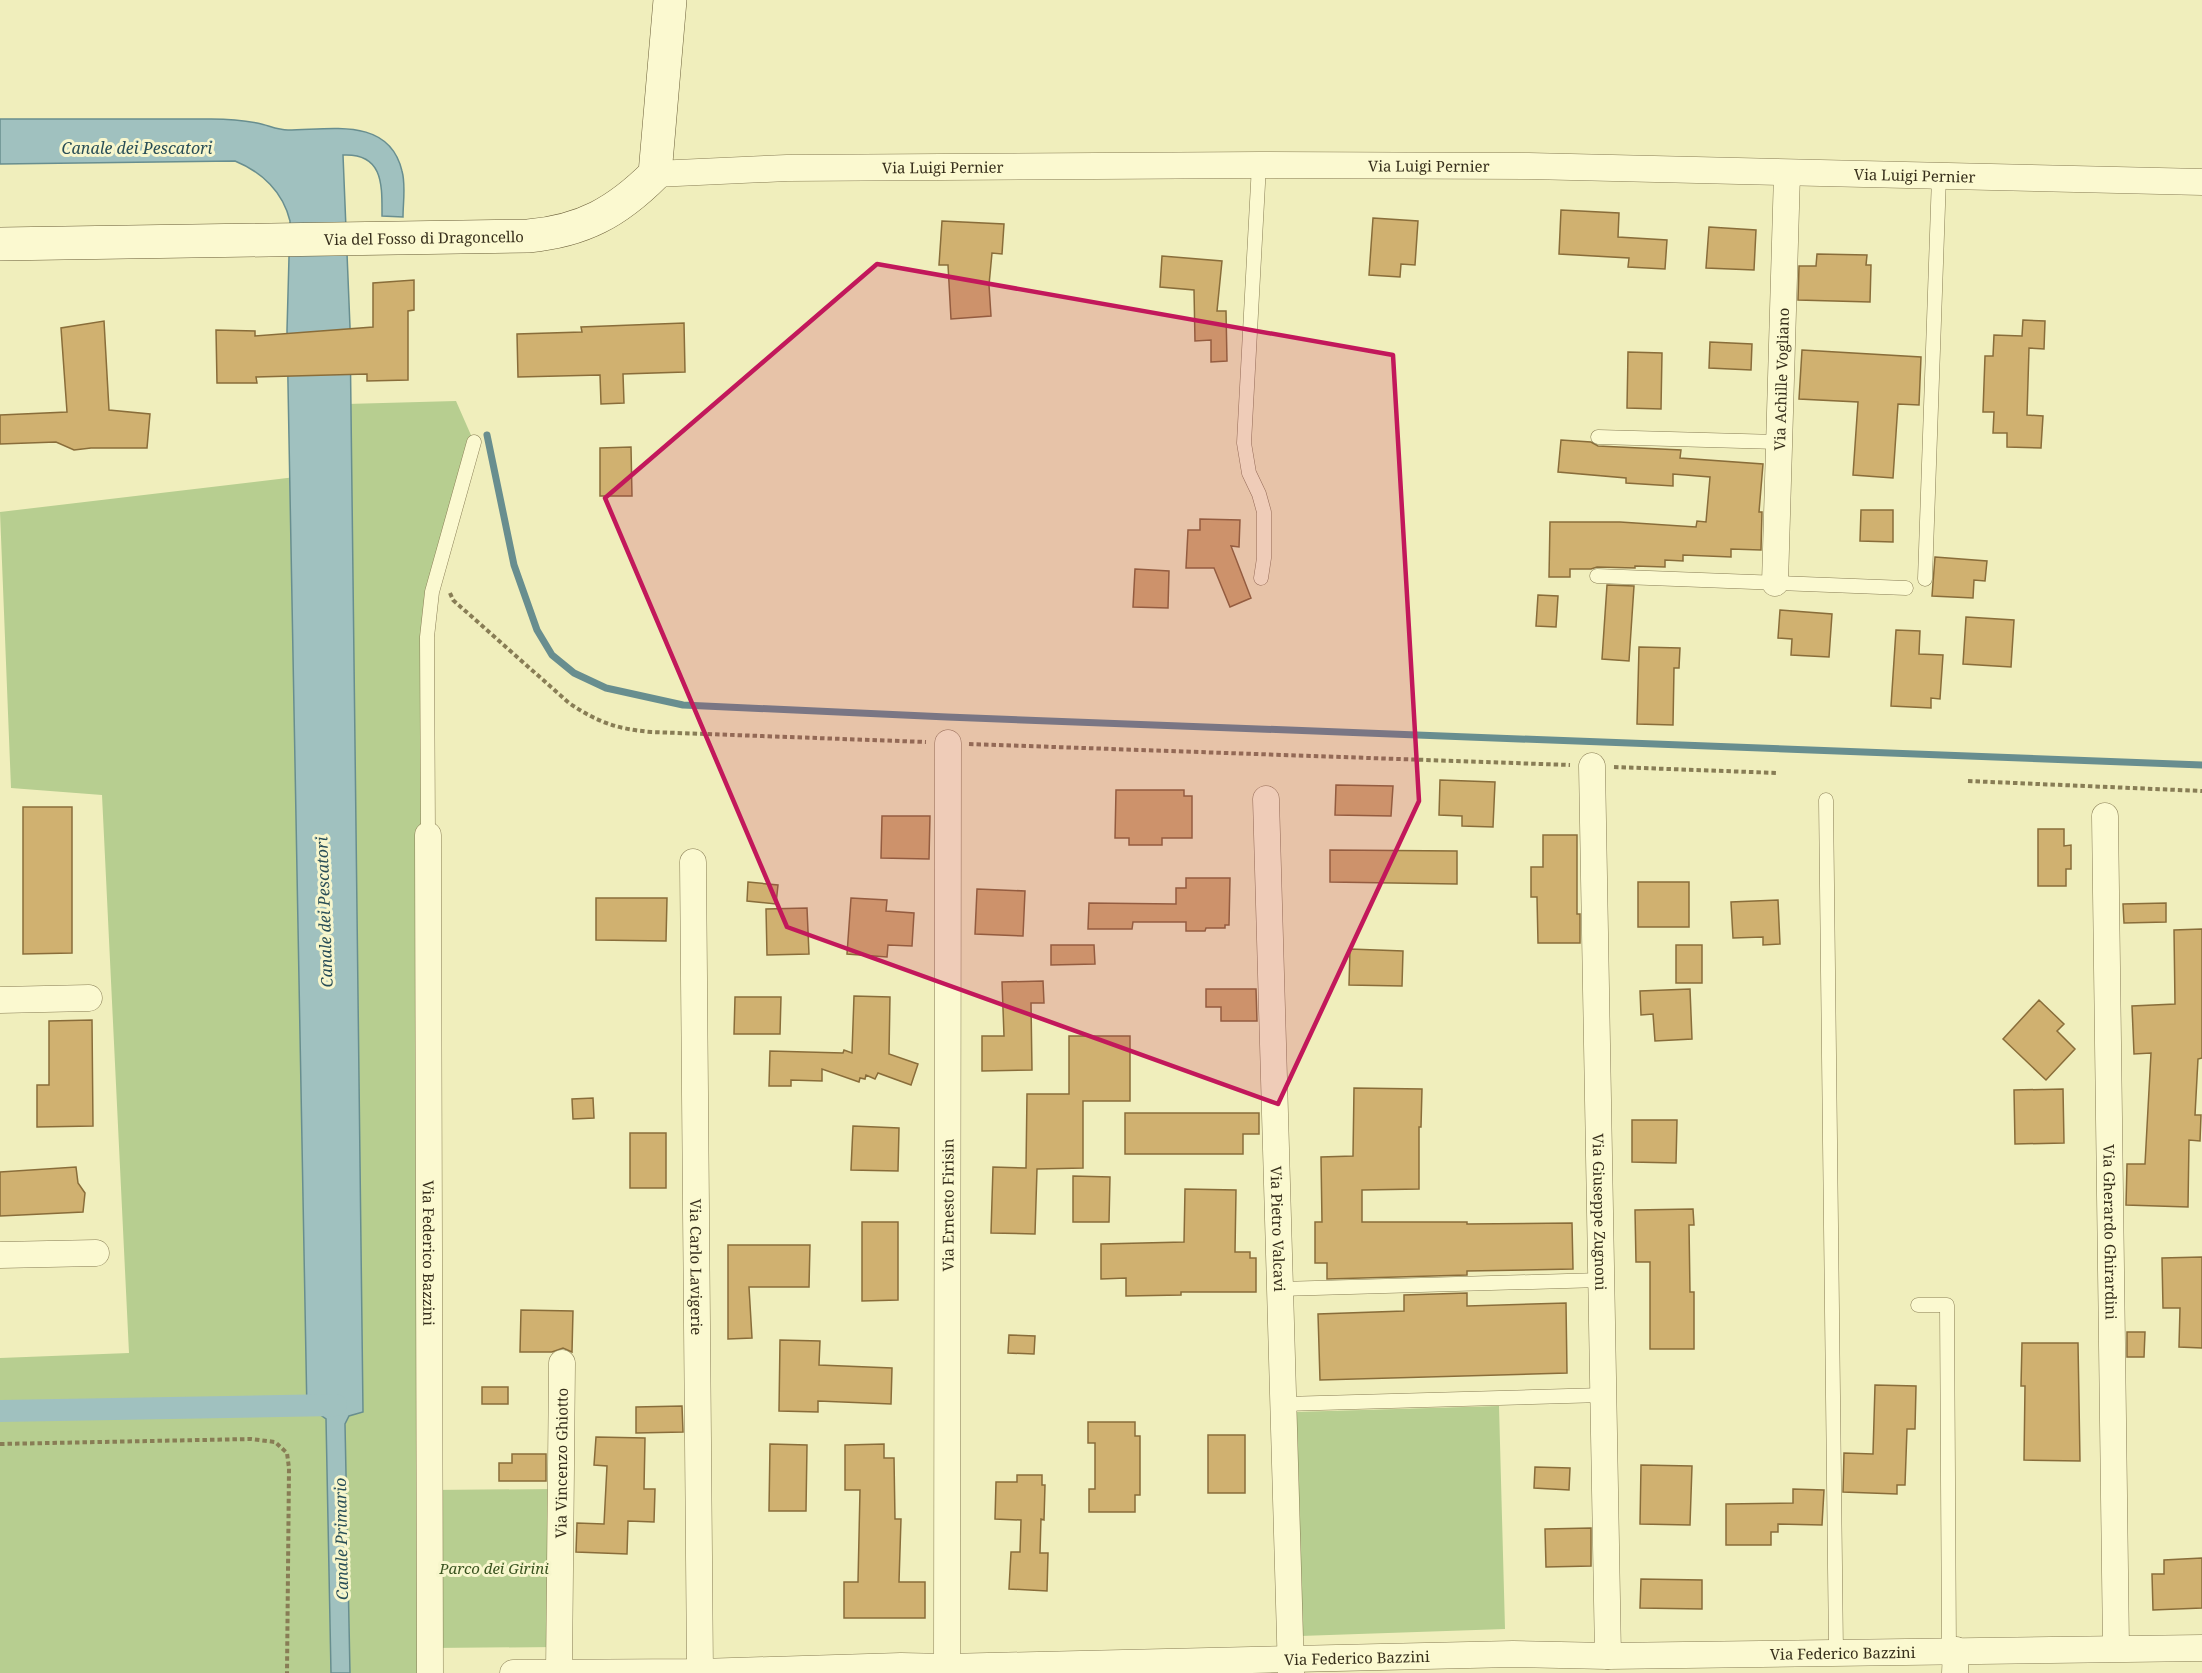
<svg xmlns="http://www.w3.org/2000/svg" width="2202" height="1673" font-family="'Noto Serif',serif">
  <rect width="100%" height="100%" fill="#f0eebc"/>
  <!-- green -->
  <path fill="#b7ce90" d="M456,401l18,41 -42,150 -2,898 126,-1 1,158 -126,1 -1,25h-430v-315l129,-5 -27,-558 -91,-7 -11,-276 312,-37 -2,-70z
    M1499,1406l6,223 -205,7 -6,-224z"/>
  <!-- water -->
  <path fill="#a0c1bf" stroke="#688e8f" stroke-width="1.5" d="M0,119h211c15,0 31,1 46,4 11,2 20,7 31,7 41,0 101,-14 114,41 4,14 1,31 1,46l-21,-1c0,-30 2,-63 -39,-61l7,172 13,1085 -14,4 -4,8 5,249h-19l-5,-254 -7,-5h-12l-20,-1084 3,-109c-7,-29 -28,-49 -55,-60l-235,3z"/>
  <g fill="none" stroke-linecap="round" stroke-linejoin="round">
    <!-- stream -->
    <path stroke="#688e8f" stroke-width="7" d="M487,435l27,130 23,65 15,25 22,18 32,15 77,17 264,12 1255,48"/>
    <!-- canal -->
    <path stroke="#a0c1bf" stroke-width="22" d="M0,1411l336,-6"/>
  </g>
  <!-- building -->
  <path fill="#d0b170" stroke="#896d3a" stroke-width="1.5" d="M1561,210l58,3 -1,24 49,3 -2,29 -37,-2 1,-9 -70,-4z
    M1373,218l45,3 -3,44 -14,-1 -1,13 -31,-2z
    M942,221l62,3 -2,30 -10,-1 -3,32 2,31 -40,3 -3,-54h-9z
    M1709,227l47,3 -2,40 -48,-2z
    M1817,254l50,1 -1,10h5l-1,37 -72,-2 1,-34h17z
    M1162,256l60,5 -5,50h9l1,50 -16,1v-22l-16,1 -1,-51 -34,-3z
    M414,280v30l-6,1v69l-41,1v-7l-111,3 1,6h-40l-1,-53 39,1v5l118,-9v-44z
    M2023,320l22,1 -1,28 -15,-1 -2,67 16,1 -2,32 -34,-1v-14h-14l1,-21h-11l2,-56h8l1,-21 28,1z
    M104,321l5,89 41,4 -3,34h-56l-17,2 -18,-8 -56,2v-29l67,-3 -6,-84z
    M684,323l1,49 -62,2 1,29 -23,1 -1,-29 -82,2 -1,-43 65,-2 -1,-5z
    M1710,342l42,2 -1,26 -42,-2z
    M1802,350l119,7 -2,48 -21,-1 -5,74 -40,-3 5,-73 -59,-3z
    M1628,352l34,1 -1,56 -34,-1z
    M1561,440l30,2 7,4 83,4 -1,8 83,6 -4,48h3l-1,38 -30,-1v8l-48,-2v6l-18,-1v7l-30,-1v2l-38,-1 -6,2h-21v8h-21l1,-55h70l76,5 1,-6 9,1 4,-45 -37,-3v12l-47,-3v-5l-68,-6z
    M631,447l1,49h-32v-48z
    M1861,510h32v32l-33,-1z
    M1200,519l40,1 -1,27 -8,-1 20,52 -21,9 -16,-39h-28l2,-38h12z
    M1935,557l52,4 -2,20 -11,-1 -1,18 -41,-2z
    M1135,569l34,2 -1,37 -35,-1z
    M1607,585l27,1 -5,75 -27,-2z
    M1538,595l20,1 -2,31 -20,-1z
    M1780,610l52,4 -3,43 -38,-2 1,-16 -14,-1z
    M1966,617l48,3 -3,47 -48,-3z
    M1896,630l24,1 -1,23 24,1 -3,44 -9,-1v10l-40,-2z
    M1639,647l41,1 -1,20h-5l-1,57 -36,-1z
    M1440,780l55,2 -2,45 -31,-1v-10l-23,-1z
    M1336,785l57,1 -2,30 -56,-1z
    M1116,790h68v6h8v42h-30v7h-33v-7h-14z
    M23,807h49v146l-49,1z
    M882,816h48l-1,43 -48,-1z
    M2038,829h26v17l7,-1v24h-5v17h-28z
    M1543,835h34v79h3v29h-42l-1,-46h-6v-30h12z
    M1330,850l127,1v33l-127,-2z
    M1186,878h44l-1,47h-4v3h-19l-1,3h-19v-9h-53l-1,7h-44l1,-26 87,1v-16h10z
    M748,882l30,3 -2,19 -29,-3z
    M1638,882h51v45h-51z
    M977,889l48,2 -2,45 -48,-2z
    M596,898h71l-1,43 -70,-1z
    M851,898l36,2 -1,11 28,2 -2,33 -24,-1 -1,12 -40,-3z
    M1778,900l2,44 -17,1v-8l-30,1 -2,-36z
    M2166,903v19l-42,1 -1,-19z
    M807,908l2,46 -42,1 -1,-46z
    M2202,929v129l-4,1 -3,56h6l-1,26 -11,-1 -1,67 -62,-2 1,-41h18l6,-111 -17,1 -2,-48 43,-2 -1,-74z
    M1051,945h43l1,19 -44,1z
    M1676,945h26v38h-26z
    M1350,949l53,2 -1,35 -53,-1z
    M1043,981l1,22h-13l1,67 -50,1v-35h22l-2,-54z
    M1206,989h50l1,32h-36v-14h-15z
    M1690,989l2,50 -37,2 -2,-27 -12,1 -1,-24z
    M854,996l36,1 -1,57 29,10 -7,21 -33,-12 -3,6 -9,-4 -1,4 -5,-1 -1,4 -37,-13v12l-31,-1v6h-22l1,-35 73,2 1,-3 8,3z
    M735,997h46l-1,37h-46z
    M2039,1000l25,24 -7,7 18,18 -29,31 -43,-41z
    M92,1020l1,106 -56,1v-42h12v-64z
    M1069,1036h61v65h-47v67l-46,1 -2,65 -44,-1 2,-66 33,1 1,-74h42z
    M1354,1088l68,1 -1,38h-2v62l-57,1v32h105v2l105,-1 1,46 -106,2v4l-140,4v-16h-12v-41h7l-1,-65 32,-1z
    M2063,1089l1,54 -49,1 -1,-54z
    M593,1098l1,20 -21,1 -1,-20z
    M1125,1113h134v21h-16v20h-118z
    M1632,1120h45l-1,43 -44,-1z
    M853,1126l46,2 -1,43 -47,-1z
    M630,1133h36v55h-36z
    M76,1167l2,16 7,10 -2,19 -83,4v-44z
    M1073,1176l37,1 -1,45h-36z
    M1185,1189l51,1 -1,62h15v6h6v34h-75v3l-55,1v-18l-25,1v-35l83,-2z
    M1693,1209l1,16h-5l1,67h4v57h-44v-87h-14l-1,-52z
    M862,1222h36v78l-36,1z
    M728,1245h82l-1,42h-60l3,51 -24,1z
    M2202,1257v91l-23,-1 1,-39h-17l-1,-50z
    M1467,1293v13l99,-3 1,70 -247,7 -2,-66 86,-3v-16z
    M521,1310l52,1 -1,41 -9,-4 -11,4h-32z
    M2127,1332h18l-1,25h-17z
    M1009,1335l26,1 -1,18 -26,-1z
    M780,1340l40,1 -1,24 73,3 -1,36 -73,-3v11l-39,-1z
    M2022,1343h56l2,118 -56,-1 1,-74h-4z
    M1875,1385l41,1 -1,43h-8l-2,56h-8v9l-54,-2 1,-39 29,1z
    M482,1387h26v17h-26z
    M682,1406l1,26 -47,1v-26z
    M1088,1422h47v14h5v59h-5v17h-46v-23h6v-46h-7z
    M1208,1435h37v58h-37z
    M596,1437l49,1 -1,51h11l-1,33 -26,-1 -1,33 -51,-2 1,-29 27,1 3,-58 -13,-1z
    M770,1444l37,1 -1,66h-37z
    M884,1444v14h10l1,61h6l-2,63h26v36h-81v-36h14l2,-92h-15v-45z
    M512,1454h34v27h-47v-18h13z
    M1641,1465l51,1 -2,59 -50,-1z
    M1535,1467l35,1 -1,22 -35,-2z
    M1017,1475h25v10h3l-1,35 -3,-1 -1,34h8l-1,38 -38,-2 2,-37h9l1,-32 -26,-1 1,-37h21z
    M1793,1489l31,1 -2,35 -44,-1v8h-7v13h-45v-41l67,-1z
    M1591,1528v38l-45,1 -1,-38z
    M2202,1558v50l-49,2 -1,-36h12v-14z
    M1641,1579l61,1v29l-62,-1z"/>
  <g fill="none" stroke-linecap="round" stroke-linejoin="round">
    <!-- lane casing -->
    <g stroke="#887d55" stroke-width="15">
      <path id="lane" d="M1259,165l-15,278 5,30 10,21 5,18v46l-3,20
        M1598,437l180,5
        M1597,576l309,12
        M1925,579l14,-402
        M1826,800l10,852
        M428,835l-1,-198 5,-45 42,-150
        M1280,1289l321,-9
        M1918,1305h29l2,346
        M1284,1404l319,-9"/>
    </g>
    <!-- street casing -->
    <g stroke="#887d55" stroke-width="27">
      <g id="street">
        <path id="s1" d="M655,174l132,-6 472,-3 270,1 673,16"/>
        <path id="s2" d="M1775,583l12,-409"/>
        <path id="s3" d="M1592,766l16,890"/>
        <path id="s4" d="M1266,799l25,874"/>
        <path id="s5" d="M2105,816l11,831"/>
        <path id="s6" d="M428,835l2,838"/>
        <path id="s7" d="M693,862l7,810"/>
        <path d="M0,1000l89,-2"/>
        <path d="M0,1255l96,-2"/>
        <path id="s8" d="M947,1667l1,-924"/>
        <path id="s9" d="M513,1673l187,-1 201,-6 46,1 566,-13 95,2 594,-8"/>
        <path id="s10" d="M559,1673l3,-310"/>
        <path d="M1955,1673l1,-23"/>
      </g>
    </g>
    <!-- secondary casing -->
    <g stroke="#6a5e38" stroke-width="34">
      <g id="secondary">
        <path id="s11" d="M0,244l528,-8c55,-5 89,-24 127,-62l15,-174"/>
      </g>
    </g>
    <!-- path -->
    <path stroke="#887d55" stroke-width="4" stroke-dasharray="4.5 3" stroke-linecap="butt" d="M450,593l3,7 116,103c28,19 48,26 82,29l275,10
      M969,744l601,21
      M1614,767l164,6
      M1968,781l234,10
      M0,1444l251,-5 24,3 12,11 2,15 -2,205"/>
    <!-- lane -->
    <use href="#lane" stroke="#fbf9d0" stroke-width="14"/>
    <!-- street -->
    <use href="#street" stroke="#fbf9d0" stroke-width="26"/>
    <!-- secondary -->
    <use href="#secondary" stroke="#fbf9d0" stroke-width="33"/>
  </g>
  <!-- marked area -->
  <path fill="#c2185b" fill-opacity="0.2" stroke="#c2185b" stroke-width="4.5" stroke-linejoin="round" d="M877,264l516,91 26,446 -141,303 -491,-177 -182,-429z"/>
  <g text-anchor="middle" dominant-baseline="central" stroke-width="6" stroke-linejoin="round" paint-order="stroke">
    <!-- street labels -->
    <g font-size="15" fill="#372f1b" stroke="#f7f6cc">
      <text stroke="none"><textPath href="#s1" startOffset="774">Via Luigi Pernier</textPath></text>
      <text stroke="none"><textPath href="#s1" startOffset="288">Via Luigi Pernier</textPath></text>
      <text stroke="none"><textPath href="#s1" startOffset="1260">Via Luigi Pernier</textPath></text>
      <text stroke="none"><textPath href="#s11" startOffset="424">Via del Fosso di Dragoncello</textPath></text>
      <text stroke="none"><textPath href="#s2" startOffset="204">Via Achille Vogliano</textPath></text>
      <text stroke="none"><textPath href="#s8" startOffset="462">Via Ernesto Firisin</textPath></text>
      <text stroke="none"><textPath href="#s3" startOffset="446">Via Giuseppe Zugnoni</textPath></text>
      <text stroke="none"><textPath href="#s4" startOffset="430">Via Pietro Valcavi</textPath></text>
      <text stroke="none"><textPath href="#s5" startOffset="416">Via Gherardo Ghirardini</textPath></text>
      <text stroke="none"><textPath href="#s6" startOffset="418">Via Federico Bazzini</textPath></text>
      <text stroke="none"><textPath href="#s7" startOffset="405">Via Carlo Lavigerie</textPath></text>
      <text stroke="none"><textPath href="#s10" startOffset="210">Via Vincenzo Ghiotto</textPath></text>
      <text stroke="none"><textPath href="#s9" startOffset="1330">Via Federico Bazzini</textPath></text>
      <text stroke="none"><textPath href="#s9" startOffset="844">Via Federico Bazzini</textPath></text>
    </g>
    <!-- park labels -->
    <g font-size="15" font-style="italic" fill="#3a5420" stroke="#f7f6cc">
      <text x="494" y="1568">Parco dei Girini</text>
    </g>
    <!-- water labels -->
    <g font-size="16" font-style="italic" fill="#294e57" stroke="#f7f6cc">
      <text x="137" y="148">Canale dei Pescatori</text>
      <text transform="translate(324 912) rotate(-92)">Canale dei Pescatori</text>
      <text transform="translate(341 1539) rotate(-91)">Canale Primario</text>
    </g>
  </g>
</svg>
